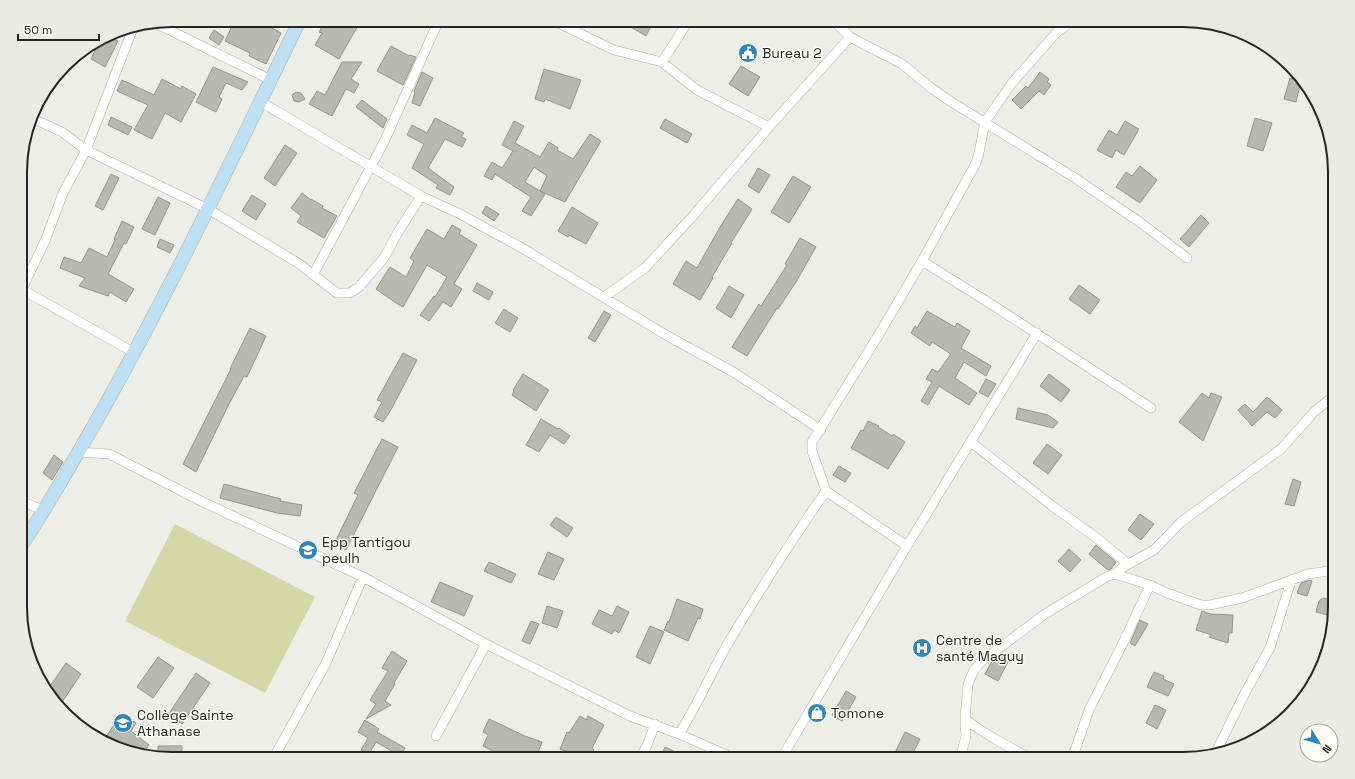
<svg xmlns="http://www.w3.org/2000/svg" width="1355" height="779" font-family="'Space Grotesk',sans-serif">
  <rect width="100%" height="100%" fill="#edeee7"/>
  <!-- green -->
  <path fill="#d2d9a7" d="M175,524l140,73 -50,96 -140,-72z"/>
  <!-- building -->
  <path fill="#b8b9b2" stroke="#94958f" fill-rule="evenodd" d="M235,20h41l-4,8 9,5 -15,31 -17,-8 1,-3 -25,-12z
    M326,20h26l7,4 -20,35 -24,-14 7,-12 -3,-1z
    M619,20h35l-8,16z
    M214,30l10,7 -5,8 -10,-7z
    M107,36l11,5 -13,26 -14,-8 9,-19z
    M391,46l18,10 1,-1 6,2 -13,28 -26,-14z
    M342,62h20l-11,17 8,5 -5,9 -8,-4 -14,27 -23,-12 8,-13 8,4z
    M741,66l19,11 -12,19 -19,-12z
    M213,67l35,15 -6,8 -16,-7 -7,14 3,2 -6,13 -20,-10z
    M544,69l37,11 -11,29 -25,-10 -1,3 -9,-3z
    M422,72l11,6 -13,28 -8,-3 3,-11 -1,-1z
    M1040,72l9,7 -2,3 4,3 -7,10 -5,-4 -18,18 -9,-9 14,-14 2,2z
    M1290,78l11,3 -5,21 -12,-3z
    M162,79l19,10 1,-3 14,8 -15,28 -16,-9 -13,26 -18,-9 14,-25 -31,-14 5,-11 32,15z
    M296,92l5,1 4,6 -6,3 -5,-1 -2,-6z
    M362,100l25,19 -4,9 -27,-21z
    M111,117l21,10 -4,8 -20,-10z
    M435,118l29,15 -3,4 5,2 -4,8 -17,-8 -17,29 26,19 -4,8 -14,-7 2,-3 -26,-17 12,-24 -17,-9 5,-10 15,8z
    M1255,118l17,5 -9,28 -16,-5z
    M665,119l27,15 -5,9 -27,-15z
    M514,121l10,5 -9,17 25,14 9,-15 9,6 -1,2 16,9 17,-25 11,7 -36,61 -25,-11 5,3 -14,22 -9,-5 9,-14 -36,-23 -3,6 -8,-4 8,-14 10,6 11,-17 -11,-6zM534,167l13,9 -7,15 -15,-9z
    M1125,121l14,8 -15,26 -8,-5 -4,8 -15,-8 12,-20 8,5z
    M285,145l12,8 -22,33 -11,-8z
    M1140,166l17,14 -17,23 -24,-16 10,-15 6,4z
    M758,168l12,7 -11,18 -11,-7z
    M111,174l8,4 -16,32 -8,-4z
    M793,176l18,11 -22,36 -18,-11z
    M302,193l9,7v-1l12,7 -1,2 15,8 -13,22 -27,-16 4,-6 -10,-8z
    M252,195l14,9 -10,16 -14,-9z
    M158,197l12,6 -15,32 -13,-6z
    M738,199l14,10 -21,34h1l-20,34 1,1 -13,22 -27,-16 13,-23 11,7 23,-41z
    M486,206l13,8 -5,7 -12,-8z
    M572,207l26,16 -12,21 -17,-9 -1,2 -10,-6z
    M1201,215l8,8 -20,24 -9,-8z
    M122,221l12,6 -8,17 -2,-1 -16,31 26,15 -8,13 -16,-10 -2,4 -29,-10 6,-8 -25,-10 4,-11 17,6 8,-15 18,9 8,-17 -1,-1z
    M452,225l9,5 -2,4 18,11 -23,39 8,5 -11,18 -8,-5 -14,19 -9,-6 14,-19 1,1 12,-20 -20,-12 -24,42 -7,-4 -20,-14 14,-22 16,10 8,-16 -4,-3 17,-29 17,10z
    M800,238l16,9 -20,35 -18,27 -1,-1 -30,48 -15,-9 27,-43 2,2 26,-41 -2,-1z
    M160,239l14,6 -4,8 -13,-6z
    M477,283l16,9 -4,8 -16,-9z
    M1079,285l21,15 -10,14 -21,-15z
    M729,286l15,9 -13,23 -15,-10z
    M504,309l14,9 -8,14 -15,-9z
    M604,311l7,4 -16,27 -7,-4z
    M927,311l28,16 2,-4 13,8 -9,17 30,18 -5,10 -22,-14 -9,16 22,15 -8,12 -30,-19 -11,19 -7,-4 11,-19 -6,-3 6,-10 6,3 13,-18 -19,-12 -2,4 -19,-13 4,-7 2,2z
    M250,328l16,8 -19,41 -3,-1 -15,28 -33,68 -13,-8 48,-95h-1z
    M403,353l14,7 -25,48 -9,14 -9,-5 8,-15 -5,-2z
    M523,374l26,16 -13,21 -24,-16 2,-4 -1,-1z
    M1049,374l21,16 -9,12 -21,-16z
    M986,379l10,5 -8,13 -9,-5z
    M1202,393l7,5 2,-5 11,4 -19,44 -24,-19z
    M1267,397l15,13 -7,8 -8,-6 -15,14 -14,-16 7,-6 8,8z
    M1018,408l30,7 10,7 -5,6 -37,-9z
    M541,419l17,10 1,-1 11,8 -6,8 -14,-9 -11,17 -13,-7z
    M868,421l11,5 -1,1 14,9 1,-2 12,8 -17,27 -37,-21 10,-18 2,1z
    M382,439l16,8 -52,103 -12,-6 24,-49 -4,-2z
    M1047,444l15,11 -14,19 -15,-11z
    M54,455l9,7 -11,18 -9,-7z
    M839,466l12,7 -6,9 -12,-7z
    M1293,479l8,3 -7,24 -9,-2z
    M224,484l57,15 -1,2 22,4 -2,11 -23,-3 -57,-15z
    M1140,514l14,10 -13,16 -13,-10z
    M556,517l17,11 -6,9 -17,-12z
    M1096,545l20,17 -5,7 -3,1 -19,-16z
    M1069,549l12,11 -11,12 -12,-11z
    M548,552l16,7 -10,21 -16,-6z
    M489,562l27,12 -5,9 -27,-12z
    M1310,580l2,1 -5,15 -10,-3 4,-10z
    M440,582l33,14 -9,20 -33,-14z
    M1323,598l6,1 -1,5h4l-4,11 -12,-3 3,-11z
    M677,599l26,10 -3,10 -2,-1 -10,23 -24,-11 4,-9 1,1z
    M547,606l16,5 -6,17 -15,-5z
    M617,606l12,6 -10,21 -5,-3 -2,4 -20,-10 7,-14 13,6z
    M1202,611l8,3 23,1 -1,18h-3l-1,10 -19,-6 3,-2 -16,-5z
    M1140,620l8,4 -13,22 -5,-3z
    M531,621l8,3 -9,20 -8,-3z
    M650,626l14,6 -14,32 -14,-7z
    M392,651l15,10 -13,22 1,1 -10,17 6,4 -25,14 10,-15 -6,-4 18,-29 -6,-3z
    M1000,655l9,5 -11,21 -13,-7 7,-13z
    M158,657l16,11 -21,30 -16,-11z
    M66,663l15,11 -21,31 -14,-13z
    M1154,672l10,4 -1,3 11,5 -6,12 -21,-9z
    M196,673l14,10 -28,41 -14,-9z
    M846,691l10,6 -14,24 -10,-6z
    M1155,705l11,5 -9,19 -11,-6z
    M121,714l15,9 -5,8 18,14 -7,10 -10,-1 -11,-8 -1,3 -16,-9z
    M580,716l6,4 2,-4 16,9 -12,23 2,2 -5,9h-17l1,-4 -13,-6 7,-17 2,1z
    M489,719l36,17 17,6 -6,16 -13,-5 -3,6h-10l3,-7 -13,4 -1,-2 -16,-8 5,-11 -5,-3z
    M365,720l14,9 -2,3 28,16 -5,8 -24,-14 -7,12 -8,-4 7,-12 -10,-6z
    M905,732l15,7 -10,20h-18z
    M158,746h24v13l-24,-2z
    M665,747l25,12h-30z"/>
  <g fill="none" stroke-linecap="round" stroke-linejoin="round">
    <!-- street casing -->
    <g stroke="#afb0a9" stroke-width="10">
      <path id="street" d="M552,20l62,30 48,12 35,28 72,37
        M833,20l17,17 52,27 29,24 22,15 122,75 66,45 46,35
        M155,23l116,57
        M662,62l27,-42
        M261,102l160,94 37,17 64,35 144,87 69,38 86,57
        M40,122l22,10 24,18 122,59 90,54 39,30h13l9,-6 25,-29 14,-26 23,-36
        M922,261l69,43 160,104
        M313,275l71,-133 55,-122
        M21,289l114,64
        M22,289l23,-48 18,-48 23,-43 47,-122
        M604,297l41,-29 47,-51 77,-90 81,-90
        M971,442l80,63 47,34 30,25
        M79,452l30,2 94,48 160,75 123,67 144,72 49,18 57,25
        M21,501l24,10
        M907,546l-81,-55 -14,-40v-9l66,-106 44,-75 54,-98 3,-10 6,-31 27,-39 45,-51 17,-12
        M1115,574l35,11 17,8 34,12h9l32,-7 66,-24 27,-4
        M965,719c21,16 44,28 67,40
        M679,734c18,-28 31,-59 48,-89 31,-52 64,-104 99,-154
        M436,736l50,-92
        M1216,752l30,-61 24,-43 21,-67
        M273,759l53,-96 37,-86
        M640,759l8,-16 7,-19
        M781,759l126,-213 130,-213
        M960,759l6,-23 -1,-17 3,-35 6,-14 8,-9 63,-47 63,-38 7,-2 8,-7 31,-17 27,-28 100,-73 33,-37 21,-17
        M1072,759l17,-49 35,-69 26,-56"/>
    </g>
    <!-- secondary casing -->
    <g stroke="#afb0a9" stroke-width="14">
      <path id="secondary" d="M21,546c21,-31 39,-63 58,-95 82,-140 150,-286 221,-431"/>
    </g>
    <!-- street -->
    <use href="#street" stroke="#fff" stroke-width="9"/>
    <!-- secondary -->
    <use href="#secondary" stroke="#bfe0f2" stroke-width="13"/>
  </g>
  <!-- icons -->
  <defs>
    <g id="civic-disc" transform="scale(1)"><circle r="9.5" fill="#3186b5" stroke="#fbfcf4"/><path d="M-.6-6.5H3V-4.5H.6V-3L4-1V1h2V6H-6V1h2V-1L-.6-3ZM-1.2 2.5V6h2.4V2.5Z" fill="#fff"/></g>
    <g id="school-disc" transform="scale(1)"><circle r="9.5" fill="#3186b5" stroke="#fbfcf4"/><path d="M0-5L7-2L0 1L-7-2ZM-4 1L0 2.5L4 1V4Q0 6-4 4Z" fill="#fff"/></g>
    <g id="hospital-disc" transform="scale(1)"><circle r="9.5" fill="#3186b5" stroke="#fbfcf4"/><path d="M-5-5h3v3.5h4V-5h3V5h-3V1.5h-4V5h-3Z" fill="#fff"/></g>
    <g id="shop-disc" transform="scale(1)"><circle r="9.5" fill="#3186b5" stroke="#fbfcf4"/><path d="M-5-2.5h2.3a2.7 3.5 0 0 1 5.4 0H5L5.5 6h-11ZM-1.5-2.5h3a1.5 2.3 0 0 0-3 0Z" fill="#fff"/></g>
  </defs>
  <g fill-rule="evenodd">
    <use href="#civic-disc" x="748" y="53"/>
    <use href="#school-disc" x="308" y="550"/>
    <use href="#hospital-disc" x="922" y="648"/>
    <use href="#shop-disc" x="817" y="713"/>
    <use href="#school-disc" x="123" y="723"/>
  </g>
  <g text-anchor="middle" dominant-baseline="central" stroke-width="3" stroke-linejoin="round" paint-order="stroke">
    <!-- poi labels -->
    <g font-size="14" fill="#252623" stroke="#fbfcf4" text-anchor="start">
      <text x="762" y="53">Bureau 2</text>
      <text x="322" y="542">Epp Tantigou<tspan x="322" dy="16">peulh</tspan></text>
      <text x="936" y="640">Centre de<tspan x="936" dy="16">santé Maguy</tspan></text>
      <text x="831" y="713">Tomone</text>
      <text x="137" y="715">Collège Sainte<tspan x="137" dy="16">Athanase</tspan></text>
    </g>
  </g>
  <!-- crop -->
  <path d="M0 0H1355V779H0ZM172 27H1183A145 145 0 0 1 1328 172V607A145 145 0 0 1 1183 752H172A145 145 0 0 1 27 607V172A145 145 0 0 1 172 27Z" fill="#eaebe3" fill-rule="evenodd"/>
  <path fill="none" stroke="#252623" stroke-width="2" d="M172 27H1183A145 145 0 0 1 1328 172V607A145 145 0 0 1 1183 752H172A145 145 0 0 1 27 607V172A145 145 0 0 1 172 27Z"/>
  <!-- north arrow -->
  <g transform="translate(1319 743) rotate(127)"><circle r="19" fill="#fbfcf4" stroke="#a5a6a0"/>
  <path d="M0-3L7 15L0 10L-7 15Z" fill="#3186b5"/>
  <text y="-6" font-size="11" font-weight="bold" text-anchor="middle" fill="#252623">N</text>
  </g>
  <!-- scale -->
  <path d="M18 34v6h81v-6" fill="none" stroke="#252623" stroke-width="2"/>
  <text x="24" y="34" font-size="12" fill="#252623" stroke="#fbfcf4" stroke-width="3" paint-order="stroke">50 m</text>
</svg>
